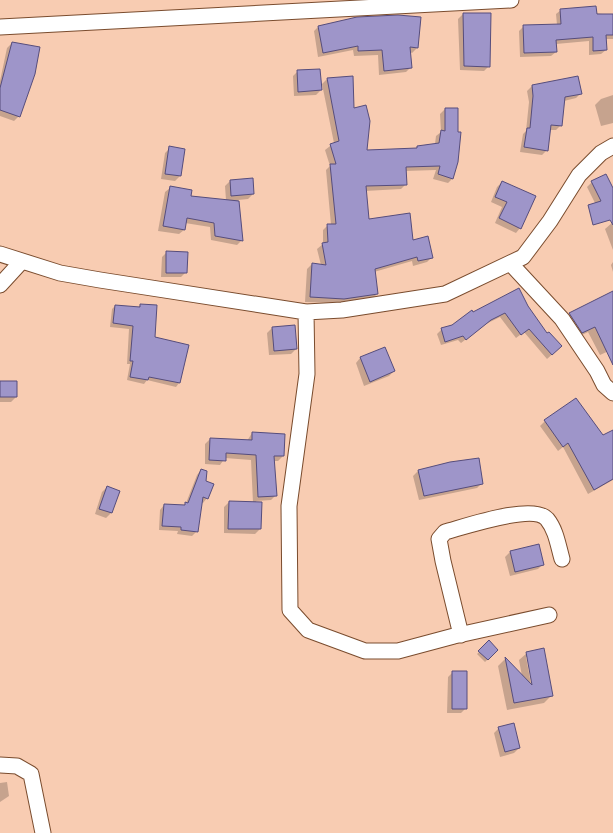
<svg xmlns="http://www.w3.org/2000/svg" width="613" height="833" font-family="'Work Sans',sans-serif">
  <rect width="100%" height="100%" fill="#f8ccb2"/>
  <!-- shadow -->
  <path fill="#0003" fill-rule="evenodd" d="M561,10l52,5v24h-8l1,11 -5,4 -12,1v-14l-33,3v8l-5,4 -31,1 -1,-26 5,-5 33,-1 -1,-11z
    M463,14h27l-1,52 -5,5 -24,-1 -2,-51z
    M319,26l98,22 -5,5 -2,-1 1,15 -5,5 -27,3 -1,-20 -24,1 -1,-6 -35,7 -4,-26z
    M12,43l7,73 -5,5 -14,-5v-35l7,-33z
    M298,71l23,19 -5,5 -22,1 -1,-20z
    M578,77l3,16 -5,5 -12,3 -3,24 -5,5h-7l-2,20 -5,5 -22,-3 3,-18 3,-3 3,-29 -2,-11 5,-5z
    M327,79l27,30 12,42 48,-1 3,-3 18,-3 1,-8 5,-4 -1,-18 5,-5 8,69 -5,5 -15,-4 3,-9 -31,1 1,13 -5,5 -36,2 3,29 44,21 20,16 -5,5 -14,4 -1,-5 -38,11 3,22 -5,5 -33,4 -34,-1 2,-33 5,-5 9,1 -4,-16 6,-5v-14l5,-5h3l-5,-55 4,-4 -5,-16 9,-7 -12,-59z
    M613,95v28l-12,3 -6,-21 6,-6z
    M170,148l14,2 -4,26 -5,5 -14,-2 4,-26z
    M230,181l23,13 -5,5 -10,1 4,40 -5,5 -26,-5 -1,-13 -25,-4 -1,7 -5,4 -21,-3 7,-39 5,-4 20,8 36,4 -1,-14z
    M502,182l18,46 -4,5 -21,-10 7,-16 -11,-5 6,-15z
    M592,182l21,8v5l-17,10 -9,-18z
    M613,222v28l-8,-21z
    M167,252l19,20 -5,5h-20l1,-20z
    M613,262v10l-2,-7z
    M613,292v57l-13,6 -12,-23 -12,6 -12,-18 6,-6z
    M140,305l14,32 34,9 -9,37 -3,4 -29,-7 -3,4 -17,-4 3,-16h-3l2,-35 -19,-2 2,-18 3,-3 23,2z
    M527,306l29,45 -9,8 -23,-27 -8,6 -16,-21 -14,7 -25,19 -3,-3 -17,5 -4,-11 5,-5 10,-3 21,-13z
    M272,328l24,21 -5,5 -22,1 -2,-22z
    M360,358l34,13 -5,5 -25,10 -8,-23z
    M0,382l16,15 -5,5h-11z
    M545,421l58,15 10,-5v49l-25,14 -25,-47 -5,4 -18,-25z
    M252,433l31,23 -5,5h-4l2,34 -5,5 -15,1 4,28 -5,5 -31,-1v-26l5,-5 24,1 -2,-43 -26,-2 -5,7 -15,-1v-20l5,-5 37,2z
    M201,470l6,28 -4,5 -2,-1 -4,29 -5,5 -15,-2 1,-3 -19,-1 1,-20 4,-5 19,1 3,-3 11,-28z
    M418,471l64,12 -5,5 -58,12 -6,-24z
    M107,487l12,4 -8,22 -5,5 -11,-4 7,-22z
    M510,552l33,12 -5,5 -28,7 -5,-19z
    M489,642l8,8 -12,12 -8,-8z
    M527,653l25,42 -8,8 -37,7 -9,-44 7,-7 17,17 -3,-16zM526,657h2l6,32 -2,1z
    M453,672l13,36 -5,5h-14l1,-36z
    M499,728l20,20 -5,5 -14,4 -6,-24z
    M7,782l2,14 -9,6v-19z"/>
  <!-- building -->
  <path fill="#9e95c9" stroke="#564d7c" d="M596,6l1,8h16v21h-7l1,15 -14,1v-14l-37,3 1,12 -33,1 -1,-28 38,-1 -1,-15z
    M463,13h28l-1,54 -26,-1z
    M398,15l23,2 -3,31 -8,-1 2,21 -28,3 -2,-21 -24,1v-5l-35,7 -5,-27 39,-9z
    M12,42l28,5 -5,27 -15,43 -20,-7v-22z
    M320,69l2,21 -24,2 -1,-22z
    M353,76l1,32 12,-3 4,16 -3,29 50,-2v-2l22,-3 2,-13 4,1v-23h13v24h3l-3,30 -5,17 -15,-5 2,-8 -34,1 1,18 -41,1 3,33 41,-6 3,27 15,-4 5,22 -15,3 -1,-4 -42,12 3,25 -34,5 -34,-2 2,-34 14,2 -4,-22 6,-1 -1,-18h9l-6,-60h6l-6,-20 9,-3 -12,-63z
    M578,76l4,18 -17,3 -3,29 -11,-1 -3,26 -24,-4 3,-19h3l3,-32 -1,-11z
    M169,146l16,3 -4,27 -16,-2z
    M606,174l7,14v37l-3,-5 -17,5 -5,-20 13,-4 -10,-20z
    M253,178l1,16 -23,2 -1,-16z
    M502,181l34,15 -15,33 -22,-11 8,-16 -12,-5z
    M170,186l22,4 -1,6 48,5 4,40 -28,-5 -1,-13 -27,-5 -2,12 -22,-4z
    M166,251l22,1 -1,21h-21z
    M519,288l9,18 19,27 2,-1 13,14 -10,9 -23,-26 -8,6 -16,-22 -14,7 -25,20 -3,-4 -18,6 -4,-14 11,-3 20,-15 1,2z
    M613,291v74l-18,-38 -13,6 -13,-20z
    M140,304l17,1 -2,32 34,8 -9,38 -31,-6 -1,3 -18,-3 3,-16h-3l3,-35 -20,-3 2,-18 25,2z
    M295,325l2,24 -23,2 -2,-24z
    M385,347l10,24 -25,11 -10,-25z
    M0,381h17v16h-17z
    M576,398l27,37 10,-5v49l-19,11 -26,-47 -5,4 -19,-27z
    M252,432l33,2 -1,22h-10l3,40 -19,1 -2,-42 -30,-2v8l-17,-1 1,-22 42,2z
    M479,458l4,26 -59,12 -6,-26 32,-8z
    M201,469l6,2 -1,10 8,3 -6,15 -5,-2 -5,35 -17,-2v-3l-19,-1 2,-22 21,1v-3l3,1z
    M107,486l13,5 -8,22 -13,-4z
    M229,501l33,1 -1,27h-33z
    M539,544l5,21 -29,7 -5,-21z
    M489,640l9,10 -10,10 -10,-9z
    M544,648l9,48 -39,7 -9,-46 27,28 -6,-33z
    M452,671h15v38h-15z
    M514,723l6,25 -15,4 -7,-25z"/>
  <g fill="none" stroke-linecap="round" stroke-linejoin="round">
    <!-- minor casing -->
    <g stroke="#7a4c2e" stroke-width="17">
      <path id="minor" d="M0,27l511,-27
        M0,254l60,19 40,7 206,32 36,-2 103,-16 78,-37 27,-36 29,-46 22,-22 12,-7
        M511,264l51,55 35,52 7,14 9,8
        M0,285l22,-24
        M306,312l1,62 -18,132 1,104 18,20 57,21h33l56,-15 95,-21
        M461,635l-18,-74 -4,-22 6,-7c19,-5 88,-29 102,-13 9,11 11,26 15,40
        M0,765l17,1 14,8 12,59"/>
    </g>
    <!-- minor -->
    <use href="#minor" stroke="#fff" stroke-width="15"/>
  </g>
</svg>
